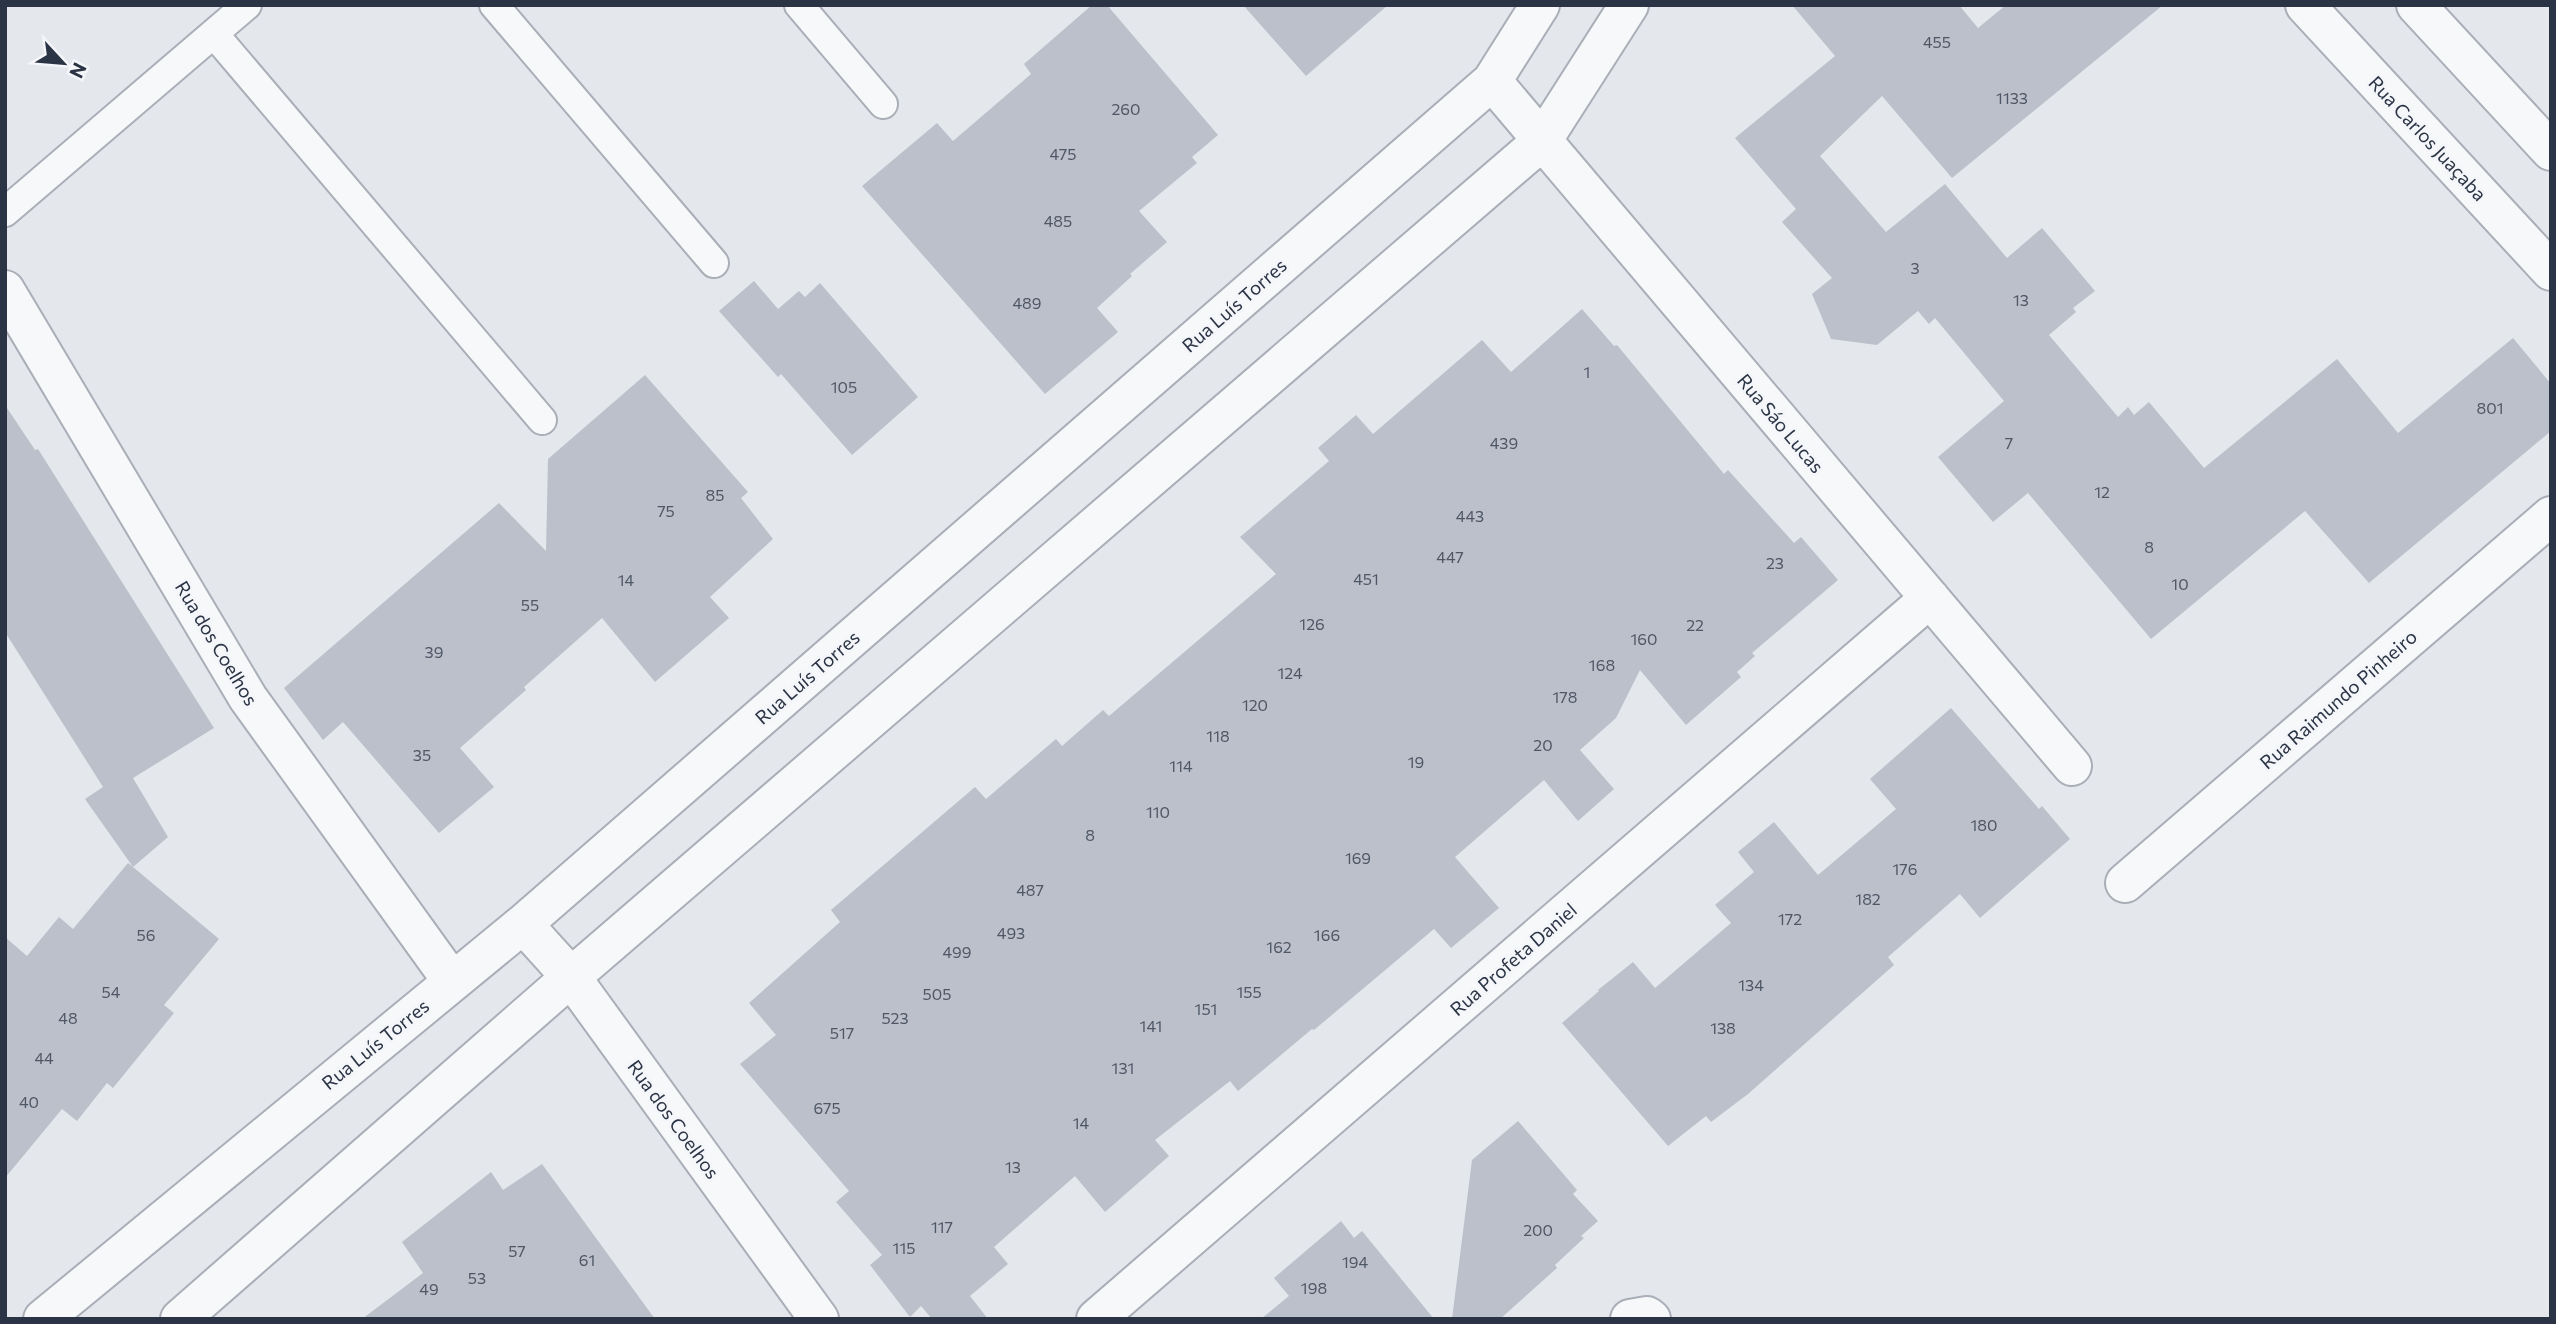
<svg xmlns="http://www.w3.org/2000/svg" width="2556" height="1324" font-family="Commissioner,sans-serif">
  <rect width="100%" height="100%" fill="#e4e7ec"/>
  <!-- building -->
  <path fill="#bbc0ca" d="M1092,5h15l111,130 -26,22 5,6 -58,48 28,31 -37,32 2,2 -35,32 21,24 -73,62 -183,-208 75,-63 16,18 78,-67 -7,-10z
    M1243,5h145l-82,71z
    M1792,5h167l19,23 28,-23h157l-211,173 -70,-82 -62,60 66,76 59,-48 62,74 35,-30 53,63 -22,17 3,4 -27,23 69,82 10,-10 6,8 15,-13 55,66 133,-109 61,74 115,-95 38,46v47l-182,152 -64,-72 -154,128 -123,-146 -35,29 -55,-65 66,-56 -69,-83 -6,6 -11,-13 -41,34 -46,-6 -19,-45 20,-16 -50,-56 14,-13 -61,-71 100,-82z
    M754,281l24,28 21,-18 6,6 15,-14 98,114 -66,58 -71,-81 -3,3 -59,-66z
    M1582,309l32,37 3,-1 107,129 4,-4 66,73 7,-6 37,43 -86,73 3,3 -18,16 4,5 -55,48 -46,-55 -24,48 -36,32 34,39 -36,32 -34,-41 -89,77 44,51 -48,40 -17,-19 -120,101 -2,-1 -74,62 -8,-10 -75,59 14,16 -64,56 -30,-36 -81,71 14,17 -38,32 18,23h-56l-11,-13 -11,11 -40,-52 12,-10 -46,-53 13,-11 -109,-127 36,-29 -27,-32 91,-81 -9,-12 144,-123 11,12 70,-60 6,7 41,-36 6,6 167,-142 -36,-37 89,-76 -11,-13 38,-33 17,19 109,-94 29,32z
    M645,375l103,117 -7,6 32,41 -63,58 19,21 -74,64 -53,-64 -78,69 2,3 -66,58 34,39 -55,46 -96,-111 -20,18 -39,-52 215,-185 47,48 2,-92z
    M5,405l30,45 3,-1 176,279 -81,50 35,59 -35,30 86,72 -55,66 10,8 -61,75 -6,-5 -30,38 -15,-12 -57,69v-241l22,19 32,-39 14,12 55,-66 5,4 -48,-68 18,-12 -98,-155z
    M1951,708l88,101 3,-3 28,33 -90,79 -20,-24 -72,63 6,8 -146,129 -37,28 -5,-6 -38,30 -106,-123 37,-32 -1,-1 35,-28 22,26 76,-65 -16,-18 39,-33 -16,-20 36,-30 44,53 78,-66 -26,-30z
    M1518,1121l59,69 -4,4 25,27 -17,15 3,2 -29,27 2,3 -57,51h-48l20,-159z
    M542,1164l113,155h-293l61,-46 -21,-31 89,-70 12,18z
    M1341,1221l13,17 8,-7 72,88h-173l28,-23 -15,-18z"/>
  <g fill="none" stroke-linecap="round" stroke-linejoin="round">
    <!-- service casing -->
    <g stroke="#a9aeb7" stroke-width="32">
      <path id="service" d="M494,5l220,258
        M799,5l84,99
        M214,34l328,386
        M5,212l242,-207"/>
    </g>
    <!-- minor casing -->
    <g stroke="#a9aeb7" stroke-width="42">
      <path id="minor" d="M1492,81l580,685
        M5,290l243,408 204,283
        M2125,883l426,-367
        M523,924l48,53 248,342
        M43,1319l480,-395 969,-843 48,-76
        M180,1319l391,-342 971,-836 87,-136
        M1096,1319l834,-721
        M1630,1319l17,-3 4,3"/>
    </g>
    <!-- tertiary casing -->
    <g stroke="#a9aeb7" stroke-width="42">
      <path id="tertiary" d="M2305,5l246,266
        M2416,5l135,146"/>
    </g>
    <!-- service -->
    <use href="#service" stroke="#f7f8fa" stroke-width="28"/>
    <!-- minor -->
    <use href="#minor" stroke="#f7f8fa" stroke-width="38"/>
    <!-- tertiary -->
    <use href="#tertiary" stroke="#f7f8fa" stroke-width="38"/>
  </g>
  <g text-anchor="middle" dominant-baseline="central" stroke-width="6" stroke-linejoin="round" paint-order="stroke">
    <!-- number labels -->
    <g font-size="16" fill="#4f5766">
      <text x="1937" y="41">455</text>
      <text x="2012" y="97">1133</text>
      <text x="1126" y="108">260</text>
      <text x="1063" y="153">475</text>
      <text x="1058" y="220">485</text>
      <text x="1915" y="267">3</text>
      <text x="2021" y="299">13</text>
      <text x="1027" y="302">489</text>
      <text x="1587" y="371">1</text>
      <text x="844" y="386">105</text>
      <text x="2490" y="407">801</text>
      <text x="1504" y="442">439</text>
      <text x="2009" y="442">7</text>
      <text x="2102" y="491">12</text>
      <text x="715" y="494">85</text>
      <text x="666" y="510">75</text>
      <text x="1470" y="515">443</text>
      <text x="2149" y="546">8</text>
      <text x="1450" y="556">447</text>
      <text x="1775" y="562">23</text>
      <text x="1366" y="578">451</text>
      <text x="626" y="579">14</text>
      <text x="2180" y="583">10</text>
      <text x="530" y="604">55</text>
      <text x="1312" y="623">126</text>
      <text x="1695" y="624">22</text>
      <text x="1644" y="638">160</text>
      <text x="434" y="651">39</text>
      <text x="1602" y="664">168</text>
      <text x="1290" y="672">124</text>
      <text x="1565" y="696">178</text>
      <text x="1255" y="704">120</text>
      <text x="1218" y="735">118</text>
      <text x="1543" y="744">20</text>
      <text x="422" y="754">35</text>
      <text x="1416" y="761">19</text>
      <text x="1181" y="765">114</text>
      <text x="1158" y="811">110</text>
      <text x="1984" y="824">180</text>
      <text x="1090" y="834">8</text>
      <text x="1358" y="857">169</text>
      <text x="1905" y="868">176</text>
      <text x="1030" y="889">487</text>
      <text x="1868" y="898">182</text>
      <text x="1790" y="918">172</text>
      <text x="1011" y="932">493</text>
      <text x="146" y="934">56</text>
      <text x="1327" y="934">166</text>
      <text x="1279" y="946">162</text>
      <text x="957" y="951">499</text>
      <text x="1751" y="984">134</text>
      <text x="111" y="991">54</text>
      <text x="1249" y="991">155</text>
      <text x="937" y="993">505</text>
      <text x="1206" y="1008">151</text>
      <text x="68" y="1017">48</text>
      <text x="895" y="1017">523</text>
      <text x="1151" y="1025">141</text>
      <text x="1723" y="1027">138</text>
      <text x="842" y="1032">517</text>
      <text x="44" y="1057">44</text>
      <text x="1123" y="1067">131</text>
      <text x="29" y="1101">40</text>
      <text x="827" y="1107">675</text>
      <text x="1081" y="1122">14</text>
      <text x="1013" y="1166">13</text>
      <text x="942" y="1226">117</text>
      <text x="1538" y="1229">200</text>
      <text x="904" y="1247">115</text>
      <text x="517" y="1250">57</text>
      <text x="587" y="1259">61</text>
      <text x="1355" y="1261">194</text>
      <text x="477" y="1277">53</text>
      <text x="1314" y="1287">198</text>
      <text x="429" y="1288">49</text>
    </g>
    <!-- street labels -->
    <g font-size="19" fill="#2b3445" stroke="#f4f6f9">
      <text transform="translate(2428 138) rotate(47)">Rua Carlos Juaçaba</text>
      <text transform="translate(1234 305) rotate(-41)">Rua Luís Torres</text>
      <text transform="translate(1781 423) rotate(50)">Rua Sáo Lucas</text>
      <text transform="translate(217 643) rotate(59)">Rua dos Coelhos</text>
      <text transform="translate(807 677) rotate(-41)">Rua Luís Torres</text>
      <text transform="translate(2338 699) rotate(-41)">Rua Raimundo Pinheiro</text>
      <text transform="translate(1513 959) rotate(-41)">Rua Profeta Daniel</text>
      <text transform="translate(375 1044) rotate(-39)">Rua Luís Torres</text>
      <text transform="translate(674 1119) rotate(54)">Rua dos Coelhos</text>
    </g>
  </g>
  <!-- border -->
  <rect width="2556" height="1324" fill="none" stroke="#2b3445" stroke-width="14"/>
  <!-- north arrow -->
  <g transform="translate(63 63) rotate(116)" stroke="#f4f6f9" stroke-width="5" paint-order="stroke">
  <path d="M0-5L12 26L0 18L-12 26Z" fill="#2b3445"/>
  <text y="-10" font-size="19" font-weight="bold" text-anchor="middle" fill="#2b3445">N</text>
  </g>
</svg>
